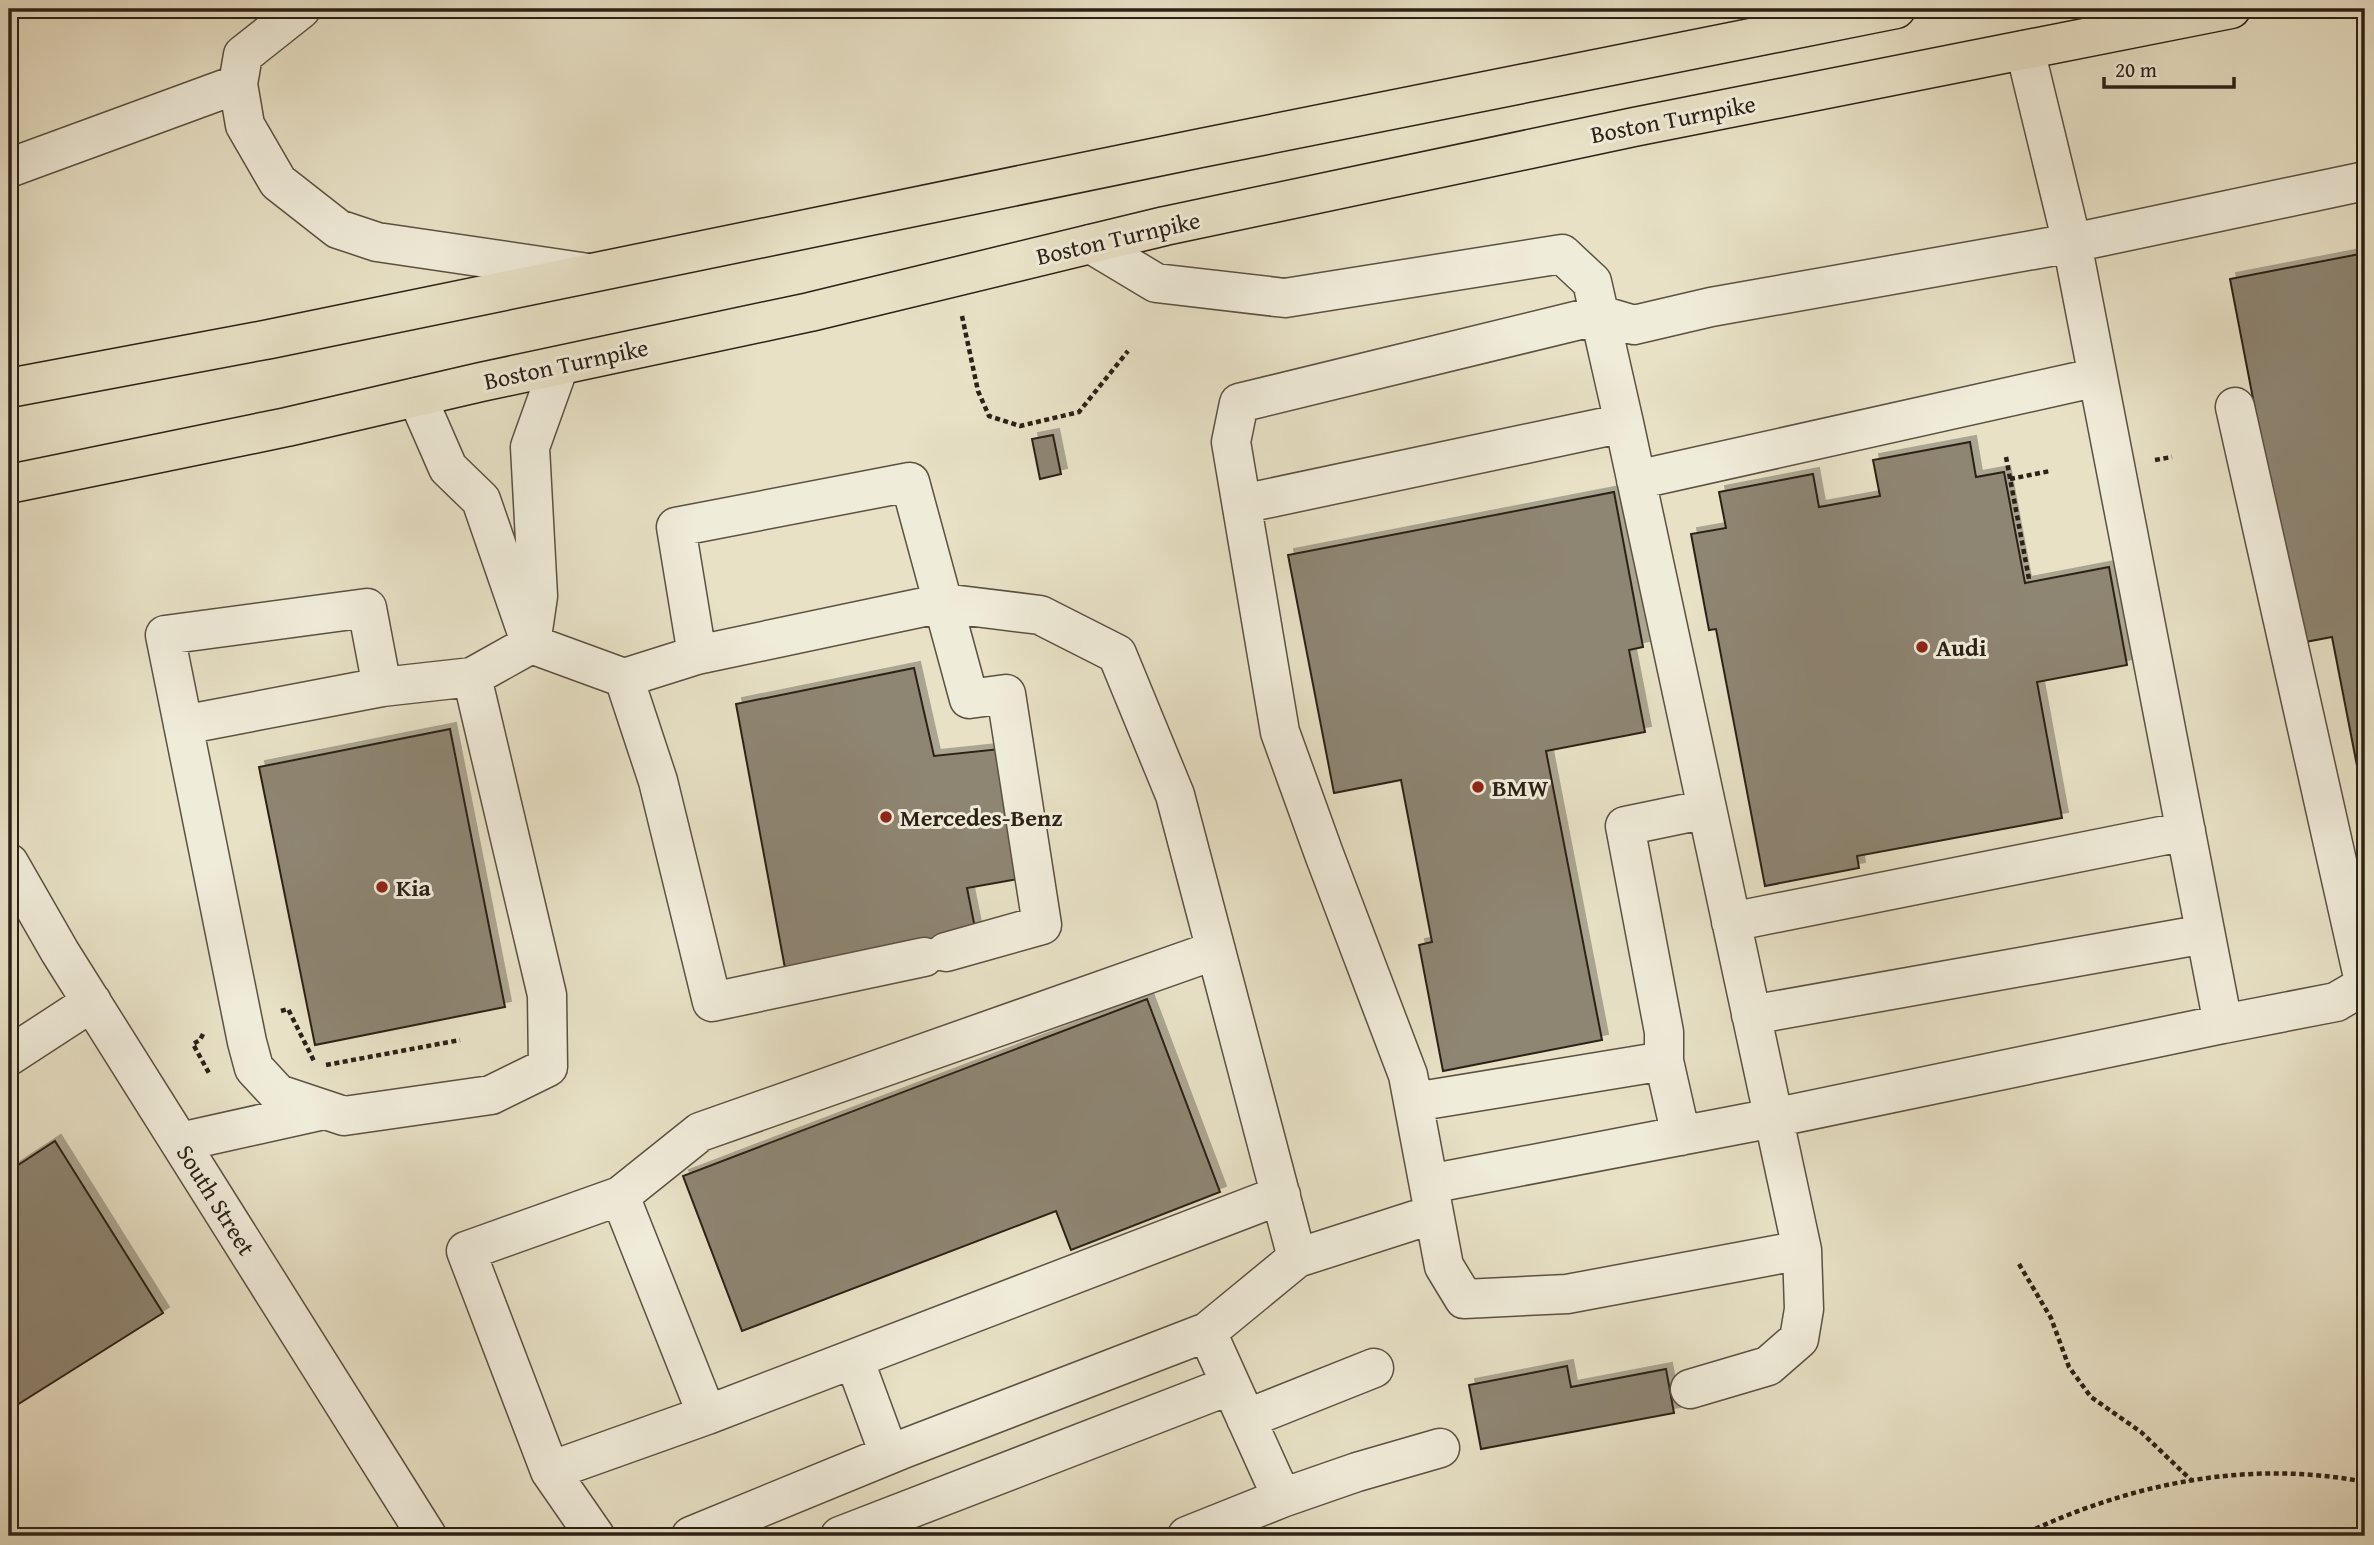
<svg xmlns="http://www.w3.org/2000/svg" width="2374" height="1545" font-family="'Gentium Book Plus',serif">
  <defs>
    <filter id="shadow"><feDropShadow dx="6" dy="-6" stdDeviation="0" flood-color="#0004"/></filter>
  </defs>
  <rect width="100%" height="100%" fill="#e8e1c6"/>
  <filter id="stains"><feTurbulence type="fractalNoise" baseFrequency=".00286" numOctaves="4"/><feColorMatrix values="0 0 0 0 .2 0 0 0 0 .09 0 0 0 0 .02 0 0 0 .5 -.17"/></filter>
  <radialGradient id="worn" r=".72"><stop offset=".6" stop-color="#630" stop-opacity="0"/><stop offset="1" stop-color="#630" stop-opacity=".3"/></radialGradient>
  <!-- building -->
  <path fill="#8e8572" stroke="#2c2116" stroke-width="2" filter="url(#shadow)" d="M2365,253v554l-33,-170 -32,6 -70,-364z
    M1053,435l8,39 -21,5 -8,-40z
    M1970,442l6,35 28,-5 21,111 84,-16 18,98 -90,17 25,136 -205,38 2,12 -94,18 -49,-257 -7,1 -18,-96 35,-6 -7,-36 94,-18 6,33 61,-11 -7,-36z
    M1614,492l29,155 -14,3 16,82 -99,19 56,289 -159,31 -24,-126 13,-3 -31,-162 -67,13 -46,-238z
    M914,668l20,88 66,-7 29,128 -62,11 11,55 -191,36 -51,-275z
    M450,729l55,278 -190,38 -56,-278z
    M1147,999l73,193 -149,58 -15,-39 -314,120 -59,-155z
    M55,1141l108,172 -154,97v-239z
    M1567,1366l4,21 95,-18 8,44 -193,36 -12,-64z"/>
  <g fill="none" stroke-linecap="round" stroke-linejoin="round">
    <!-- minor casing -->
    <g stroke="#5b5142" stroke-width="41">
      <path id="minor" d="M301,9l-58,46 -5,29 7,41 33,57 60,47 39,13 211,31
        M9,168l229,-84
        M2365,181l-293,62 151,781 113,-22 29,-17
        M1091,244l65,39 129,15 277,-44 30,28 32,141 178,827 -235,44 -103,5 -20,-33 -36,-191 -84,-221 -44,-122 -49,-290 8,-39 361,-88 34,10 77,-18 361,-64 -47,-193
        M417,397l31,71 33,32 46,133
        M2235,407l130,579
        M1636,480l462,-103
        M1242,504l382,-81
        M531,644l7,-48 -8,-149 29,-81
        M697,655l246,-52 97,12 77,39 58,141 122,463 137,-44
        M472,677l75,318 1,72 -57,28 -147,21 -66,-22 -24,-26 -7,-26 -82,-407 202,-27 15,79 90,-10 59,-33 93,34 34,103 54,221 212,-45
        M624,678l73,-23 -21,-128 234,-45 59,217 37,-5 36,231 -96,27
        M183,725l199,-38
        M9,863l51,89 367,584
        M1731,922l455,-91
        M1751,1015l454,-81
        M9,1056l83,-54
        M1664,1061l17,75
        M1414,1102l250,-41v-29l-39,-206 82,-17
        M180,1142l144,-32
        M1429,1184l344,-66 450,-94
        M620,1196l80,-64 516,-182
        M854,1359l35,95
        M1690,1389l78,-23 31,-27 5,-30 -2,-59
        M1246,1419l128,-51
        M550,1471l157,-56
        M1282,1498l75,-26 83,-24
        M595,1536l-45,-65 -84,-220 154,-55 87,219 574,-220
        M691,1536l212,-87 304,-117 90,-74
        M840,1536l391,-151
        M1187,1536l95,-38 -75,-166"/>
    </g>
    <!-- highway casing -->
    <g stroke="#2c2116" stroke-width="41">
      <path id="highway" d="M9,388l261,-49 931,-191 695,-139
        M9,484l278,-57 194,-45 329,-70 355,-86 469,-99 597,-118"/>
    </g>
    <!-- path -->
    <path stroke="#2c2116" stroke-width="4.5" stroke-dasharray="5 3.5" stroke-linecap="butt" d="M416,9l5,6 22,-6
      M962,316l16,75 11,25 31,10 59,-14 49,-61
      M2006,457l23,122
      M2155,460l17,-3
      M2010,479l40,-8
      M281,1011l7,-2 26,52
      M203,1034l-3,6 -7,4 17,31
      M326,1065l134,-25
      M2019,1264l32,54 18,49 22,30 50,35 50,48
      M2020,1536c108,-52 226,-77 345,-54"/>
    <!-- minor -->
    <use href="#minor" stroke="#f0ecda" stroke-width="38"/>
    <!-- highway -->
    <use href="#highway" stroke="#e8e1c6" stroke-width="38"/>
  </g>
  <!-- markers -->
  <g fill="#8f2418" stroke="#f0ecda" stroke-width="2.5">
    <circle cx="1922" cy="647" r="7"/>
    <circle cx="1478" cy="787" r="7"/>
    <circle cx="886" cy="817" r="7"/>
    <circle cx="382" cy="887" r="7"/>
  </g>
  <g text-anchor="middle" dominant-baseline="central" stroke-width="6" stroke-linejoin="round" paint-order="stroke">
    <!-- street labels -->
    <g font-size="24" fill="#2c2116" stroke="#f0ecda">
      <text transform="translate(1673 119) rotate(-11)">Boston Turnpike</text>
      <text transform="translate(1118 238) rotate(-13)">Boston Turnpike</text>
      <text transform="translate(566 364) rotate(-12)">Boston Turnpike</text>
      <text transform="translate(216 1200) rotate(58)">South Street</text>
    </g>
    <!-- poi labels -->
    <g font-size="24" font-weight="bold" fill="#2c2116" stroke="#f0ecda" text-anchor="start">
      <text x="1936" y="647">Audi</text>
      <text x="1492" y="787">BMW</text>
      <text x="900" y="817">Mercedes-Benz</text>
      <text x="396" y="887">Kia</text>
    </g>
  </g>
  <!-- margin -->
  <rect width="2374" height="1545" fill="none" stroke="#e8e1c6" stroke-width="35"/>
  <rect x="10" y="10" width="2353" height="1524" fill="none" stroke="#2c2116" stroke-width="3.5"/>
  <rect x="18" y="18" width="2339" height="1510" fill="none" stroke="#2c2116" stroke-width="2"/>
  <!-- scale -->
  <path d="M2104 77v10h130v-10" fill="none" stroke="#2c2116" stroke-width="3.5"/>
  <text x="2115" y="77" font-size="21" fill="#2c2116" stroke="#f0ecda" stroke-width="5" paint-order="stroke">20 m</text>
  <rect width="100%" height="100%" filter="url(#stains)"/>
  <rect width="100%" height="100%" fill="url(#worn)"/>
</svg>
